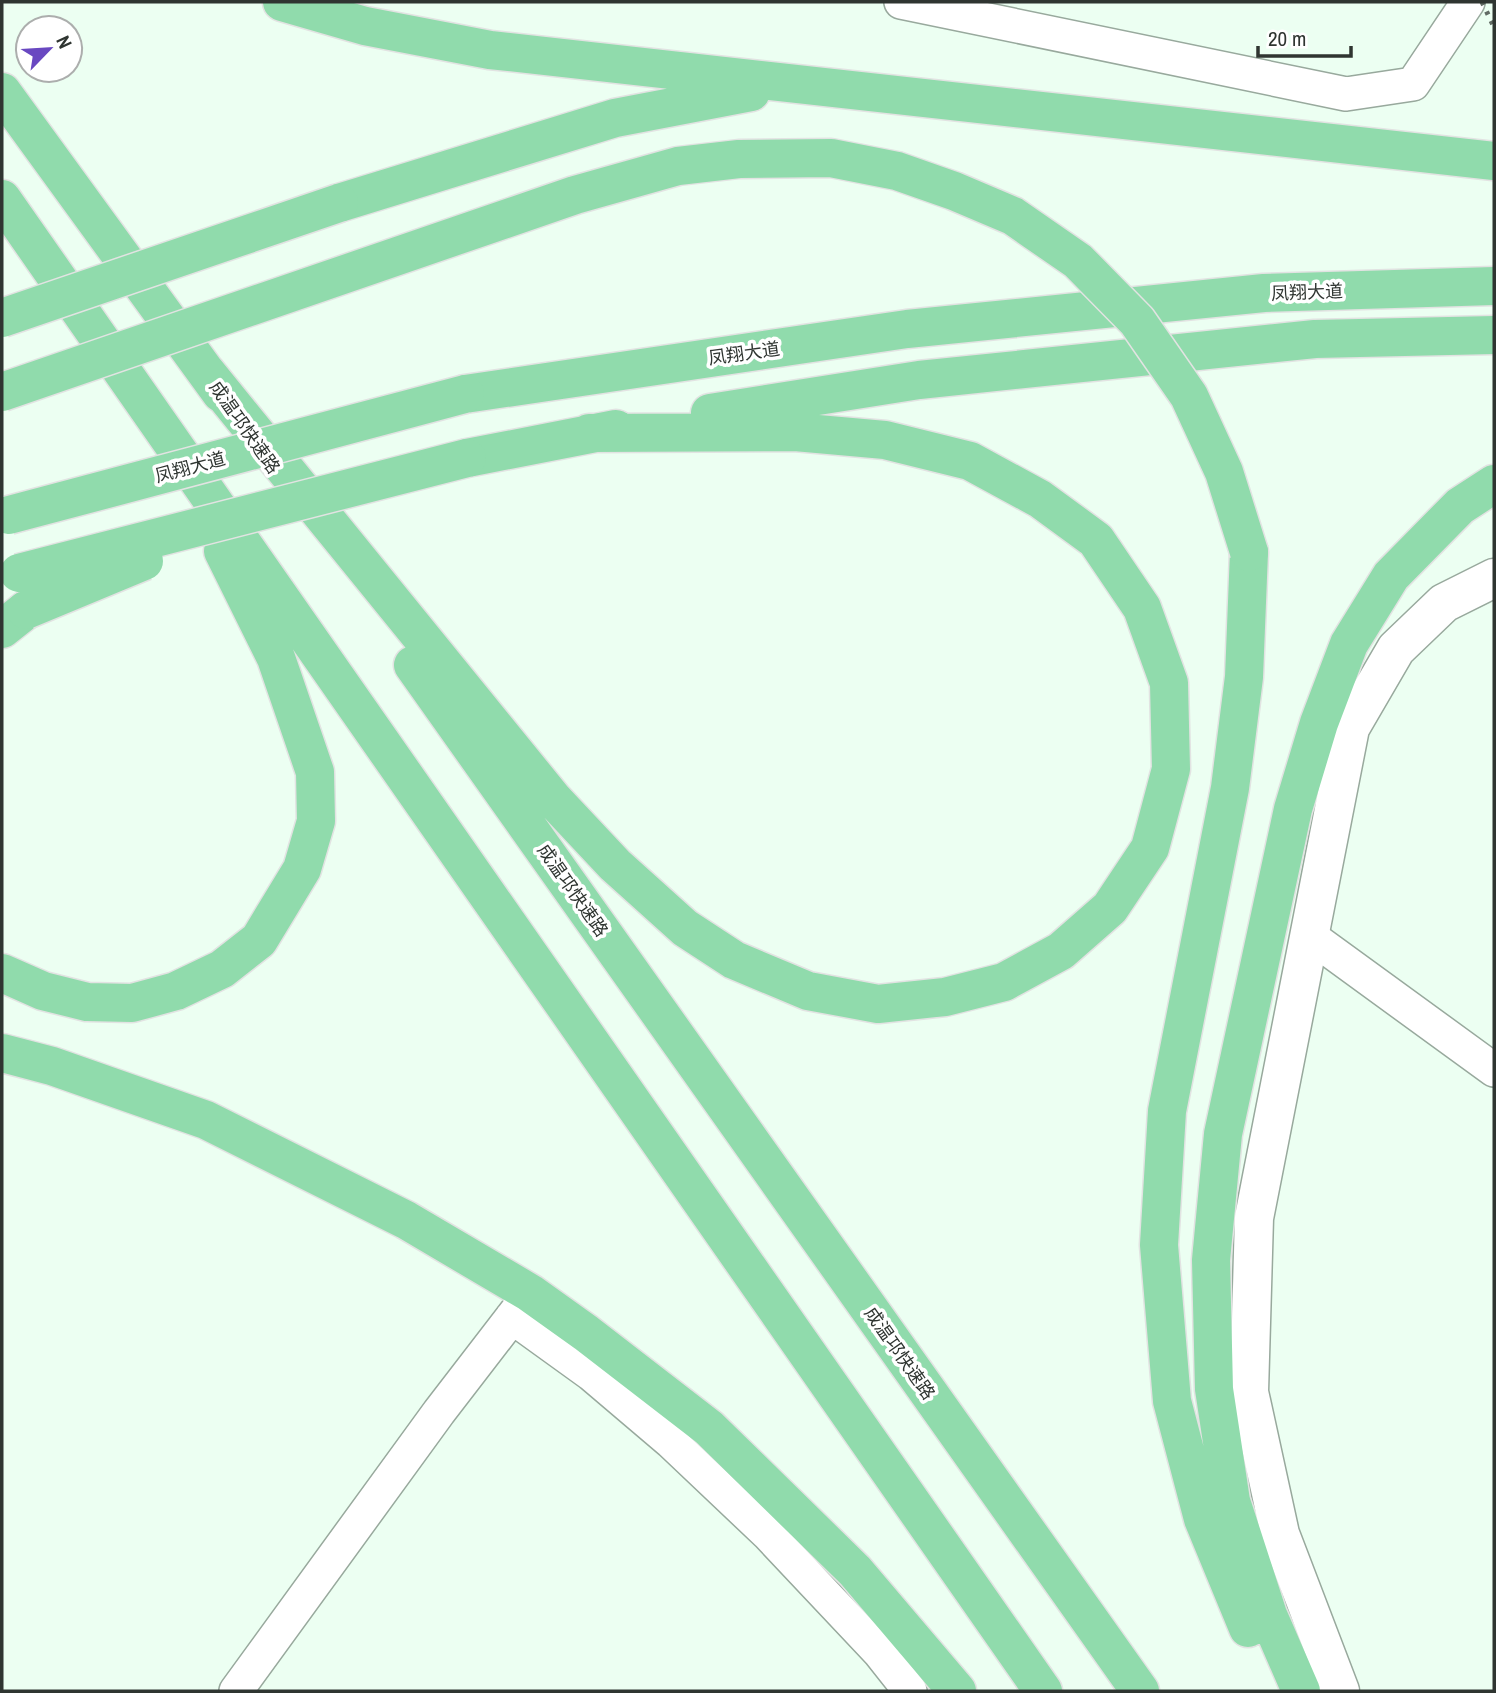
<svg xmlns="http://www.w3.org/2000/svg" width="1496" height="1693" font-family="'Archivo Narrow','Noto Sans SC',sans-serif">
  <rect width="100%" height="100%" fill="#ecfff2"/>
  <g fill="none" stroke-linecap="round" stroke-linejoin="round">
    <!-- minor casing -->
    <g stroke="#98a99d" stroke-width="36">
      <path id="minor" d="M901,2l445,92 67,-10 55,-82
        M1310,936l184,134
        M512,1317l79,57 80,68 97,92 112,119 30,38
        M236,1691l203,-279 87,-113"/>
    </g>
    <!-- tertiary casing -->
    <g stroke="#98a99d" stroke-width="41">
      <path id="tertiary" d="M1340,1691l-60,-157 -31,-142 5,-174 96,-490 46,-79 48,-46 50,-25"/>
    </g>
    <!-- trunk casing -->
    <g stroke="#e2e3e2" stroke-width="41">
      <path id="trunk" d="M282,2l83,24 125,24 1004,111
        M2,92l219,301
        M2,199l1041,1492
        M339,203l276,-85 136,-26
        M206,372l347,427 62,66 70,63 49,32 74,31 70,13 67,-7 59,-15 57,-31 49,-43 40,-60 21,-79 -2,-86 -27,-75 -46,-68 -56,-41 -70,-38 -85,-21 -90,-8 -206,1
        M465,394l442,-65 357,-36 230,-7
        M710,413l209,-33 396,-41 179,-4
        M467,458l149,-29
        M2,629l24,-19
        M413,665l727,1026
        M2,973l41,18 44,11 45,1 44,-12 46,-22 37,-29 43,-71 14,-48 -1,-49 -39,-114 -53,-107
        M2,1053l50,13 154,54 200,100 124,73 56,40 123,95 146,143 102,120
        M1248,1628l-45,-109 -31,-118 -13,-156 8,-134 63,-323 14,-111 5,-125
        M1301,1691l-33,-76 -37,-114 -17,-112 -3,-129 12,-126 70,-325 26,-86 30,-79 42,-68 69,-70 34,-22"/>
    </g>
    <!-- minor -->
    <use href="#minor" stroke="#fff" stroke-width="33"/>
    <!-- tertiary -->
    <use href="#tertiary" stroke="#fff" stroke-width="38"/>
    <!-- trunk -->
    <use href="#trunk" stroke="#90dbac" stroke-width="38"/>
    <!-- rail -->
    <path stroke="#626c65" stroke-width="5" stroke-dasharray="3.5 7" stroke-linecap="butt" d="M1482,2l12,25"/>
    <!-- trunk-bridge casing -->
    <g stroke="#e2e3e2" stroke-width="41" stroke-linecap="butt">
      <path id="trunk-bridge" d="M2,318l337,-115
        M2,392l573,-197 103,-29 61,-7 92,-1 66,13 57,20 59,25 65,45 59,60 52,75 35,76 25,80
        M9,515l456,-121
        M19,573l448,-115
        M26,610l118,-49"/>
    </g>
    <!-- trunk-bridge -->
    <use href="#trunk-bridge" stroke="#90dbac" stroke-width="38"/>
  </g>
  <g text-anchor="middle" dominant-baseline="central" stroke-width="7" stroke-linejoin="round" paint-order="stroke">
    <!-- street labels -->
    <g font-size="18" fill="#2f3531" stroke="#fff">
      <text transform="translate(1307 292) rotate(-2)">凤翔大道</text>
      <text transform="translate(744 353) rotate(-8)">凤翔大道</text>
      <text transform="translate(245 427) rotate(55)">成温邛快速路</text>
      <text transform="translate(190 467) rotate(-15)">凤翔大道</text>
      <text transform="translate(573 890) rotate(55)">成温邛快速路</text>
      <text transform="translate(900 1353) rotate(55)">成温邛快速路</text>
    </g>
  </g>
  <!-- border -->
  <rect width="1496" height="1693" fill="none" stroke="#2f3531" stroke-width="7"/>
  <!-- north arrow -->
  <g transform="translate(49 49) rotate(65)"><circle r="33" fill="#ffffff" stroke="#acaead" stroke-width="2"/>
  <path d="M0-5L12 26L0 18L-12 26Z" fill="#6948c1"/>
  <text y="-10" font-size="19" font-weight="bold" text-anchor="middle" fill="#2f3531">N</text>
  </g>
  <!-- scale -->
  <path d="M1258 46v10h93v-10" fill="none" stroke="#2f3531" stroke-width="3.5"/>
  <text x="1268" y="46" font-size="21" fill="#2f3531" stroke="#ffffff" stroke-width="5" paint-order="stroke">20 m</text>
</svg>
